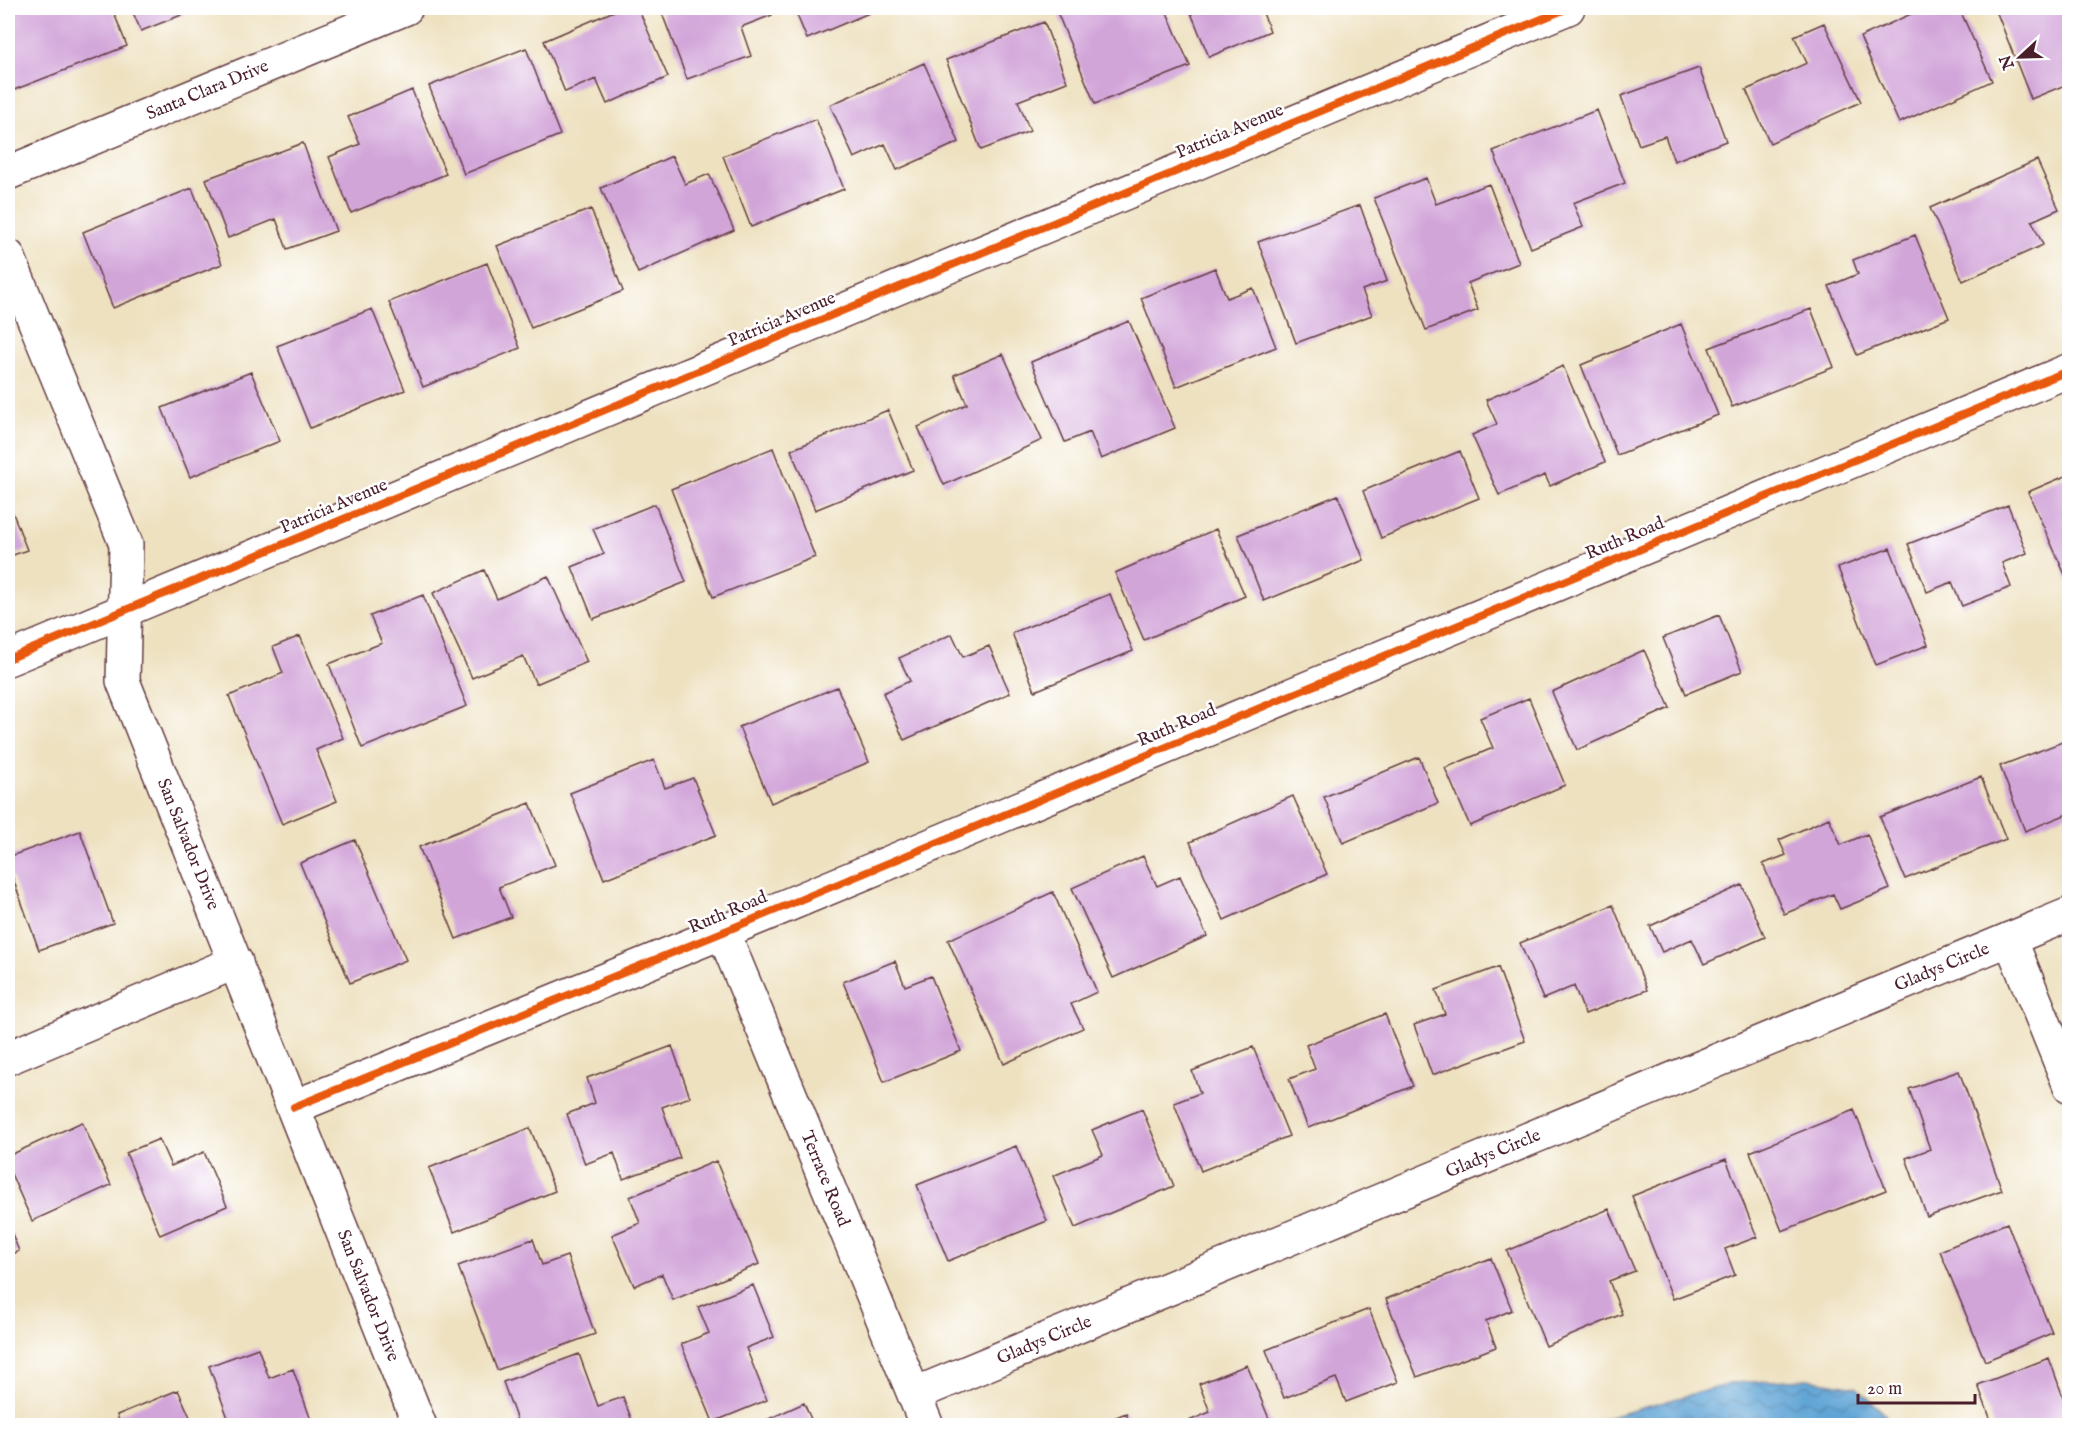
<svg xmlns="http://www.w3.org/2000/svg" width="2077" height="1433" font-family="'IM FELL English',serif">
  <defs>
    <pattern id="water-waves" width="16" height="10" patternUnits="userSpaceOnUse" patternTransform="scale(1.5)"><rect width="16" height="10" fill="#61a5d6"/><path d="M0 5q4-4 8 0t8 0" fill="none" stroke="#5286ae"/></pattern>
  </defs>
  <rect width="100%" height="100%" fill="#fff"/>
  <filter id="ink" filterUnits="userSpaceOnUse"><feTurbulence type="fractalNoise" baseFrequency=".0167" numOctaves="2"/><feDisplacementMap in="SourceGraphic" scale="12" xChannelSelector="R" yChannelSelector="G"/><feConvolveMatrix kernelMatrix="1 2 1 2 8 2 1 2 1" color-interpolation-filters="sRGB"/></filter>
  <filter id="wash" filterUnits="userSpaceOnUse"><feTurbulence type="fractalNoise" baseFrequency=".008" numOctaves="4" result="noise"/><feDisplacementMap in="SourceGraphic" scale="24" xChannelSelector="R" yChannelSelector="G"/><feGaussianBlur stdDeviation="1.35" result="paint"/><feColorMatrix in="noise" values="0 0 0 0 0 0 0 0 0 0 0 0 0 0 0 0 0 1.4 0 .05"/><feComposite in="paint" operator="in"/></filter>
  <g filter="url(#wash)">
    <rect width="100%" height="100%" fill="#eee1c0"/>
    <!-- water -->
    <path fill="url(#water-waves)" stroke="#566280" stroke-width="1.5" d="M1808,1379l48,8 29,27 6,11h-311l153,-42z"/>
    <g id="blocks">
      <!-- building -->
      <path fill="#d2a5d9" d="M8,8h104l15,38 -113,44 -6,-16z
        M131,8h68l-58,23z
        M621,8h17l30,69 -61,27 -11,-25 -31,13 -21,-51z
        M660,8h110l2,7 -31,12 10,29 -64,23z
        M794,8h87l-74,31z
        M1069,8h96l25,58 -95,38 -38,-92z
        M1189,8h72l9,23 -61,26z
        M1921,8h38l33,73 -93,42 -39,-86 62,-28z
        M1995,8h75v75l-39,16z
        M1044,22l23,60 -49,19 12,30 -49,19 -35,-90z
        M1824,23l37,79 -91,41 -24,-53 61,-27 -13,-27z
        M526,48l34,87 -96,39 -35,-88z
        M924,63l35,79 -62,28 -12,-26 -31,14 -24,-53z
        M1699,68l27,73 -52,20 -9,-25 -26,9 -18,-49z
        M412,90l34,84 -95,39 -22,-56 31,-13 -12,-27z
        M1597,110l28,73 -52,20 10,24 -52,21 -38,-97z
        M816,119l28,70 -93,38 -28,-71z
        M303,143l33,88 -49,18 -11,-30 -48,19 -22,-59z
        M672,156l13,28 24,-10 25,56 -96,43 -37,-85z
        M2037,160l22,49 -27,12 11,24 -80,36 -33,-73z
        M1426,178l10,26 53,-20 30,79 -51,20 10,27 -52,20 -52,-132z
        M192,188l30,76 -109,44 -30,-76z
        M1360,205l27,76 -25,9 10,25 -76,28 -38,-101z
        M591,209l32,82 -92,37 -34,-82z
        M1915,235l34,83 -92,37 -28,-69 29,-12 -5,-14z
        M487,263l33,85 -97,39 -34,-85z
        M1215,268l12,30 26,-10 23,59 -100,40 -35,-89z
        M372,309l33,81 -95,38 -33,-82z
        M1811,309l23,58 -102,40 -23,-59z
        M1129,321l46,107 -74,31 -11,-27 -25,10 -34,-80z
        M1681,324l37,91 -101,40 -36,-90z
        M1003,354l39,86 -98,45 -26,-58 49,-23 -13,-29z
        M1563,366l42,96 -55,24 -5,-11 -46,20 -27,-60 25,-11 -11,-24z
        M251,372l29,69 -90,36 -28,-69z
        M888,410l25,60 -98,40 -24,-60z
        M773,448l42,109 -102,40 -42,-108z
        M1460,451l19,47 -98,40 -18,-47z
        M2070,474v112l-42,-94z
        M1338,495l26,65 -100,41 -26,-66z
        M8,500l19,50 -19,7z
        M655,504l31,78 -93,37 -21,-52 32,-13 -11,-25z
        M2008,505l19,48 -25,10 9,24 -49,19 -10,-24 -25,10 -19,-48z
        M1216,529l29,67 -101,44 -29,-67z
        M1890,548l38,97 -52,20 -38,-97z
        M484,570l13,29 51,-23 39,86 -51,22 -13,-28 -51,22 -39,-85z
        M1110,594l23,57 -98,40 -23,-58z
        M423,595l44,111 -105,42 -33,-84 53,-21 -12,-27z
        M1719,615l23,56 -56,23 -23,-56z
        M952,634l11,23 26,-11 21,47 -106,47 -21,-47 27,-12 -11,-23z
        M300,636l43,102 -27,12 21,51 -55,23 -53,-128 54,-23 -10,-26z
        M1644,650l26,58 -93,42 -25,-58z
        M837,687l32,75 -98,41 -32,-76z
        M1529,698l36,87 -95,41 -25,-58 48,-20 -13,-30z
        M2070,739v74l-45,18 -25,-65z
        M1419,757l19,46 -95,40 -19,-46z
        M654,760l11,28 28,-10 23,57 -112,44 -34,-86z
        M1981,777l25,62 -101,40 -25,-62z
        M1293,796l34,78 -103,46 -34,-78z
        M530,803l25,62 -56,22 12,30 -55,22 -37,-92z
        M1829,818l12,27 26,-11 23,55 -50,20 -7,-15 -49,20 -21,-50 23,-9 -7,-15z
        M80,831l33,92 -74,27 -31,-85v-8z
        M355,840l51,120 -56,23 -50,-120z
        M1143,856l14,30 23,-10 27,60 -94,42 -41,-90z
        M1742,885l23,52 -61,27 -12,-25 -30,13 -12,-26z
        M1053,892l44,100 -26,12 12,24 -79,36 -56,-124z
        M1613,905l34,85 -62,24 -11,-28 -31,13 -23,-56z
        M895,961l10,25 26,-10 30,75 -77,31 -41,-100z
        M1498,967l27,74 -93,34 -18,-50 31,-11 -9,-24z
        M1385,1014l28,72 -105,42 -19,-49 26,-10 -9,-24z
        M672,1046l18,51 -28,10 18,51 -57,21 -9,-26 -29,11 -18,-50 28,-11 -8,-25z
        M1253,1047l36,89 -88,35 -27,-68 26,-10 -8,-22z
        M1959,1071l43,119 -75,27 -21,-59 24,-9 -21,-60z
        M1142,1109l32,77 -99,42 -22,-52 50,-21 -11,-25z
        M1854,1110l32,80 -104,41 -32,-79z
        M82,1122l29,63 -79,36 -24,-54v-11z
        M530,1128l25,63 -101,41 -25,-64z
        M159,1139l12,27 33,-14 23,54 -67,29 -34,-82z
        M1016,1146l31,75 -99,40 -31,-76z
        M1726,1159l31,78 -32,12 10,26 -62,24 -41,-103z
        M716,1161l43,103 -86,36 -11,-26 -28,12 -22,-51 28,-12 -10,-26z
        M1609,1209l26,62 -26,10 13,33 -76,32 -39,-95z
        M2007,1223l45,110 -67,28 -45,-110z
        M8,1224l11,27 -11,5z
        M533,1239l9,26 25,-9 28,78 -98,36 -39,-104z
        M1491,1258l21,52 -26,11 10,26 -79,30 -31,-78z
        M753,1285l21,52 -28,11 21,52 -54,22 -32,-78 28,-11 -11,-26z
        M1369,1309l29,73 -52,20 -10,-24 -52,20 -18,-48z
        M258,1348l11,30 24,-9 20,57h-82l-22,-60z
        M579,1354l19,52 25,-9 11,29h-115l-16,-44z
        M2049,1358l18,50 3,-1v19h-77l-15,-41z
        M1247,1365l25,61h-95l33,-14 -11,-28z
        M178,1390l16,36h-73l-4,-11z
        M804,1403l10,23h-61z
        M1126,1413l5,13h-35v-1z"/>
    </g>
  </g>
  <g filter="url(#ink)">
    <use href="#blocks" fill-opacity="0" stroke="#633c41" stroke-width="1.5"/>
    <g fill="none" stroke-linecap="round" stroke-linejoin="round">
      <!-- street casing -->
      <g stroke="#633c41" stroke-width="36">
        <g id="street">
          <path id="s1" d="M8,173l398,-165"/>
          <path id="s2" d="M8,256l118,288 -3,137 297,745"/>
          <path d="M8,659l1560,-651"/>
          <path id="s3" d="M723,932l204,494"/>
          <path d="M2010,939l60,147"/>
          <path d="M8,1058l228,-96"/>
          <path d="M294,1107l429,-175 1347,-562"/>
          <path id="s4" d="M915,1394l1155,-480"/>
        </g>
      </g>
      <!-- street -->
      <use href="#street" stroke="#fff" stroke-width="33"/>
      <!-- cycleway casing -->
      <g stroke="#fff" stroke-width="11">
        <path id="cycleway" d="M8,659l1560,-651
          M294,1107l429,-175 1347,-562"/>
      </g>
      <!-- cycleway -->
      <use href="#cycleway" stroke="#e8590c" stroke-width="8"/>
    </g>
  </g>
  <g text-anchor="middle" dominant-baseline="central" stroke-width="5" stroke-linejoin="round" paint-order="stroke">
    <!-- street labels -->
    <g font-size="18" fill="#4a1f2b" stroke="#fff">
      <text stroke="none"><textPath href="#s1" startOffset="216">Santa Clara Drive</textPath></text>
      <text transform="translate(1230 132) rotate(-23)">Patricia Avenue</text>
      <text transform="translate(782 320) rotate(-23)">Patricia Avenue</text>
      <text transform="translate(334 507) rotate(-23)">Patricia Avenue</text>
      <text transform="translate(1625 539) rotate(-23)">Ruth Road</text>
      <text transform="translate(1177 726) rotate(-23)">Ruth Road</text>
      <text stroke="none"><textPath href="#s2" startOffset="624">San Salvador Drive</textPath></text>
      <text transform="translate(728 913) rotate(-23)">Ruth Road</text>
      <text stroke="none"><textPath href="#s4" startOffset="1112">Gladys Circle</textPath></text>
      <text stroke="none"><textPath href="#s4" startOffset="626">Gladys Circle</textPath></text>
      <text stroke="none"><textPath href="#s3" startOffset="267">Terrace Road</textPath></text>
      <text stroke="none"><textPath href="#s2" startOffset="1110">San Salvador Drive</textPath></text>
      <text stroke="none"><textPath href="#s4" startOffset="140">Gladys Circle</textPath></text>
    </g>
  </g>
  <!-- margin -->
  <rect width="2077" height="1433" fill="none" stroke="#fff" stroke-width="30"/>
  <!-- north arrow -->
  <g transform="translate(2020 57) rotate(248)" stroke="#ffffff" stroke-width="4.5" paint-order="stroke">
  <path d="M0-4.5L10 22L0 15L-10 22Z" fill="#4a1f2b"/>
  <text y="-9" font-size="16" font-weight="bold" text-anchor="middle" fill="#4a1f2b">N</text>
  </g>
  <!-- scale -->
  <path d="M1858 1394v9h117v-9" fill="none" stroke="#4a1f2b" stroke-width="3"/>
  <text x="1867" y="1394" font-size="18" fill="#4a1f2b" stroke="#ffffff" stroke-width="4.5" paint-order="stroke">20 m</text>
</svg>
